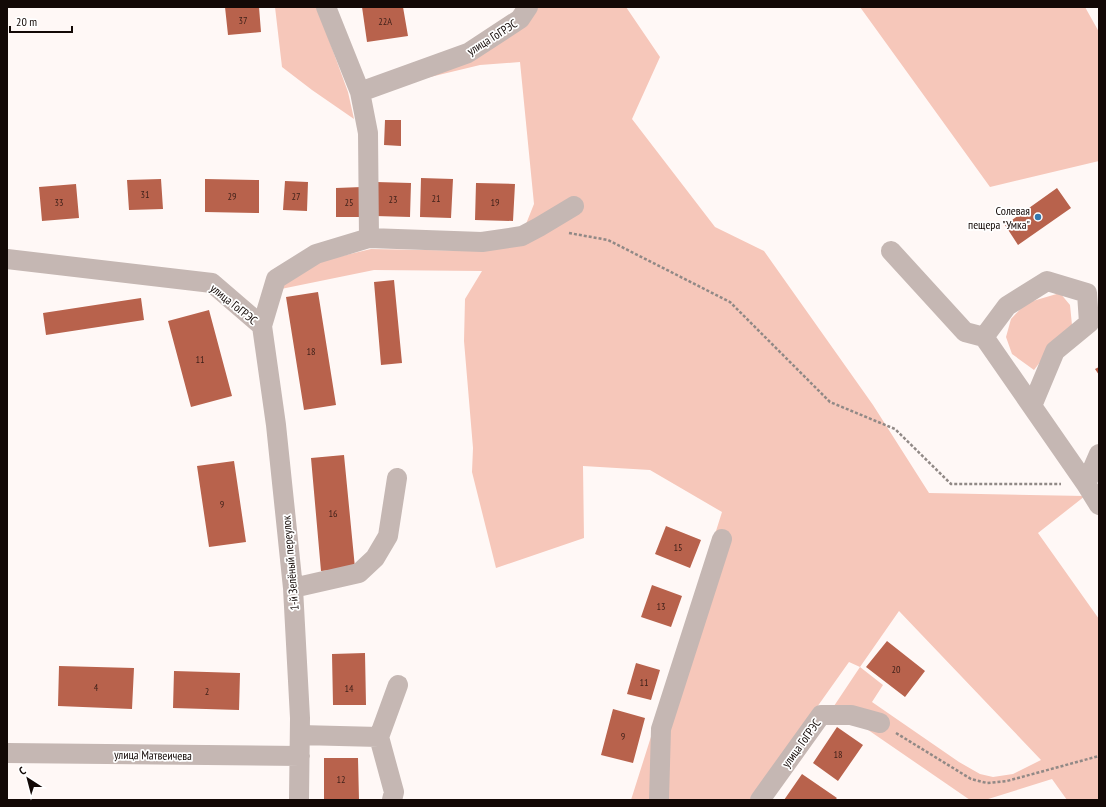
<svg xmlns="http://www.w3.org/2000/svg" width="1106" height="807" font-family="'PT Sans Narrow',sans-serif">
  <rect width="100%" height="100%" fill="#fff8f6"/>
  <!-- green -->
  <path fill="#f6c7ba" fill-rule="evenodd" d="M275,7h42l31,85 6,27 -42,-29 -30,-23z
    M538,7h88l34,50 -28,62 83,108 49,24 109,154 56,88 156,3 -47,37 61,86v181h-32l-15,-21 -67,21h-15l-112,-77 -23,-1 -15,5 40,-60 -11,-5 -98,138h-120l91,-288 -72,-42 -67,-4 1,72 -88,30 -24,-96 1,-24 -9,-107 1,-42 17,-28 -108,-1 -93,19 3,-5 37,-23 50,-12 108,2 45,-22 10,-25 -14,-142 -40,3 -58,14 103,-54zM899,611l142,149 -28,14 -20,3 -13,-3 -21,-12 -87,-60 11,-17 -23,-18z
    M860,7h225l14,25v129l-109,26z
    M1060,293l10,12 2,20 -22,24 -16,21 -22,-16 -6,-17 5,-18 15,-16z"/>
  <!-- building -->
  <path fill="#b8624c" d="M225,7h34l2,25 -33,3z
    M362,7h41l5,29 -41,6z
    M385,120h16v26l-17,-1z
    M421,178l32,1 -2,39 -31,-1z
    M161,179l2,30 -34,1 -2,-30z
    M205,179l54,1v33l-54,-1z
    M285,181l23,1 -1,29 -24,-1z
    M376,182l35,1 -1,34 -35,-1z
    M476,183l39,1 -2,37 -38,-1z
    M76,184l3,34 -37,3 -3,-34z
    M362,187v30h-26v-29z
    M1057,188l14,20 -53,37 -13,-20z
    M394,280l8,83 -21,2 -7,-83z
    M318,292l18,113 -32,5 -18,-113z
    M141,298l3,22 -98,15 -3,-22z
    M209,310l23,86 -41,11 -23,-86z
    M1099,367v8l-4,-6z
    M344,455l11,113 -34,3 -10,-113z
    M234,461l12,81 -37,5 -12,-81z
    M666,526l35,14 -11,28 -35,-14z
    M652,585l30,11 -11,31 -30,-10z
    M887,641l38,30 -20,26 -39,-30z
    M365,653l1,52h-33l-1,-51z
    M636,663l24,7 -9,30 -24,-6z
    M59,666l75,2 -2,41 -74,-3z
    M174,671l66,2 -1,37 -66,-2z
    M613,709l32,9 -12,45 -32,-8z
    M837,727l26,18 -25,36 -25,-18z
    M324,758h34l1,42h-35z
    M802,774l35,24 -2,2h-51z"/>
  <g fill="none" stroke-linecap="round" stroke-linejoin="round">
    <!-- path -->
    <path stroke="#918986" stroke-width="2.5" stroke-dasharray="3 2" stroke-linecap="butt" d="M569,233l39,7 122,62 100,100 65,27 56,55h110
      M896,733l75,46 16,4 20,-2 92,-25"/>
    <!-- minor -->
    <path stroke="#c5b7b3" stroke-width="20" d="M326,7l34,85 8,41 1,105 113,4 40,-6 17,-9 35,-21
      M360,92l108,-39 52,-34 8,-12
      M891,251l74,81 19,5 102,147 13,21
      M7,259l205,24 50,43
      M984,337l23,-31 40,-25 40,12 2,30 -34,28 -23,55
      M1086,484l13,-30
      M293,588l66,-15 16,-15 13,-22 9,-58
      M300,735l79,2 19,-52
      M379,737l15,55 -2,8
      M7,753l293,3
      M299,800l1,-82 -7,-130 -17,-163 -14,-99 14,-47 40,-25 53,-16
      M659,800l2,-71 61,-190
      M760,800l61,-85h30l29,8"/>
  </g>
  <!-- markers -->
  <circle fill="#3579af" stroke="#fff" stroke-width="1.5" cx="1038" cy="217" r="4"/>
  <g text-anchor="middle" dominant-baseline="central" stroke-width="3.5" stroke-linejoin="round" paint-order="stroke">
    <!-- number labels -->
    <g font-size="10" fill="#3c1f18">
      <text x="243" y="20">37</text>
      <text x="385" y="21">22А</text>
      <text x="145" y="194">31</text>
      <text x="232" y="196">29</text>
      <text x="296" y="196">27</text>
      <text x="436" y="198">21</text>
      <text x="393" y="199">23</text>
      <text x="59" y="202">33</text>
      <text x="349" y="202">25</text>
      <text x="495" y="202">19</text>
      <text x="311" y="351">18</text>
      <text x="200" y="359">11</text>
      <text x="222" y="504">9</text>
      <text x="333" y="513">16</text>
      <text x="678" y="547">15</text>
      <text x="661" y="606">13</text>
      <text x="896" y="669">20</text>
      <text x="644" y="682">11</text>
      <text x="96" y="687">4</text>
      <text x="349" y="688">14</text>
      <text x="207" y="691">2</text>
      <text x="623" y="736">9</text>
      <text x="838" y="754">18</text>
      <text x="341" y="779">12</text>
    </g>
    <!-- street labels -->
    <g font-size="12" fill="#130906" stroke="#fff">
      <text transform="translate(492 37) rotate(-32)">улица ГоГРЭС</text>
      <text transform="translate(234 304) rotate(39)">улица ГоГРЭС</text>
      <text transform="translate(290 563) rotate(-95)">1-й Зелёный переулок</text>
      <text transform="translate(801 743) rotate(-54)">улица ГоГРЭС</text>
      <text transform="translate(153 755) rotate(1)">улица Матвеичева</text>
    </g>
    <!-- poi labels -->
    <g font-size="12" fill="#130906" stroke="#fff" text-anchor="end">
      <text x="1030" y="210">Солевая<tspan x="1030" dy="14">пещера "Умка"</tspan></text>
    </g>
  </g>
  <!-- border -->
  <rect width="1106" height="807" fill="none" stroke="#130906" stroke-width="16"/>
  <!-- north arrow -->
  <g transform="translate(28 779) rotate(324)" stroke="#ffffff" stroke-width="3" paint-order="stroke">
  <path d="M0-3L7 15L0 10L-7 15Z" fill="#130906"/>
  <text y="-6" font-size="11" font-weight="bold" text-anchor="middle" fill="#130906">С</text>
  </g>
  <!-- scale -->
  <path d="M10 26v6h62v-6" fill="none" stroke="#130906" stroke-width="2"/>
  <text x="16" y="26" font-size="12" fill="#130906" stroke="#ffffff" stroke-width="3" paint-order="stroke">20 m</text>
</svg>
